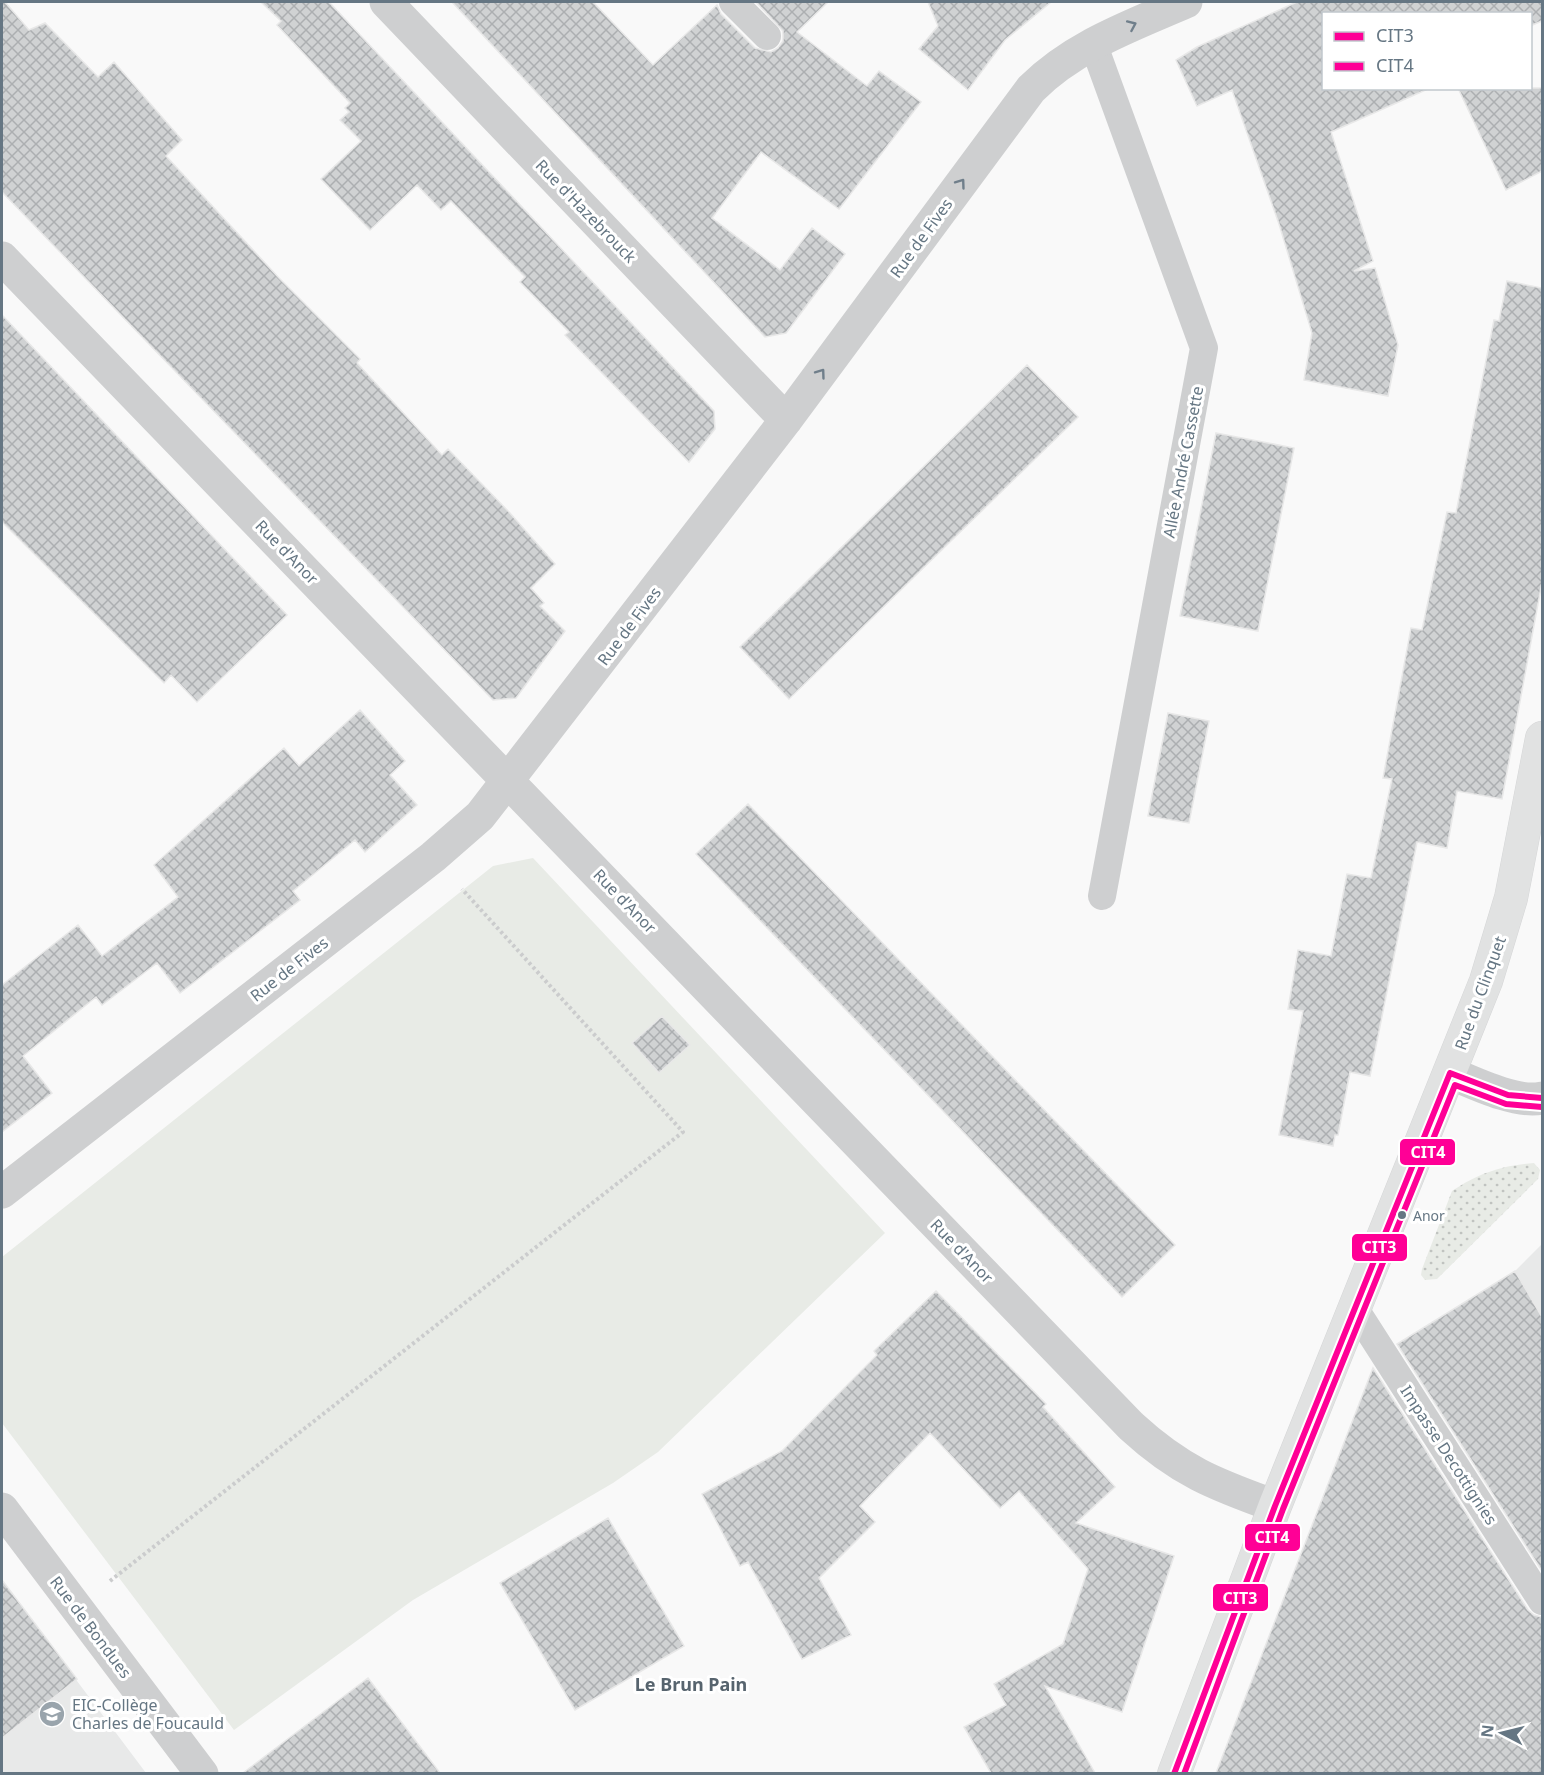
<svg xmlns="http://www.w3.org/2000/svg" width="1544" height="1775" font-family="'Noto Sans',sans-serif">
  <defs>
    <pattern id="grass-dots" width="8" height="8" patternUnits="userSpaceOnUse" patternTransform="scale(1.5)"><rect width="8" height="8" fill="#e8ebe6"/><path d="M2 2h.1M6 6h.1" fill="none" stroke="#c0c3c0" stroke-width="1.8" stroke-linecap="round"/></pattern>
    <pattern id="building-cross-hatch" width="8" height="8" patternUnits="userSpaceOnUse" patternTransform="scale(1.5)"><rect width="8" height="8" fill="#d0d2d3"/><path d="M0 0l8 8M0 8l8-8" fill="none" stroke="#acafb1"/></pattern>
  </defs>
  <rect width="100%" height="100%" fill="#f9f9f9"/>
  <!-- built -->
  <path fill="#e8e9e9" d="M1542,1244v73l-27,-46z
    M50,1645l96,128 -144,1v-90z"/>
  <!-- grass -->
  <path fill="url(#grass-dots)" d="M1534,1163l6,7 -2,9 -101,100 -12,1 -4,-5 1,-6 30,-78c27,-18 49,-25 82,-28z"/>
  <!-- green -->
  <path fill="#e8ebe6" d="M533,858l352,375 -227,219 -45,31 -200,117 -179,130 -232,-307v-166l491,-391z"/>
  <!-- building -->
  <path fill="url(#building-cross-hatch)" stroke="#e8e8e8" stroke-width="1.5" d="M2,2h3l24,28 16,-7 53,54 16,-15 68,78 -16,16 113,122 81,81 -3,4 85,92 6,-6 61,63 46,52 -24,24 13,15 -4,3 25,25 -49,67 -23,2 -491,-508z
    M261,2h68l385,409 1,18 -26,33 -124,-127 4,-3 -49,-50 5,-5 -74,-76 -10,9 -24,-25 -47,45 -49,-51 40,-38 -21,-21 9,-8 -4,-4 5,-5 -73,-78 4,-4z
    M452,2h141l60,63 64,-60 4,9 34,34 16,4 7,-4 5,-7v-10l-27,-29h72l-31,30 70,54 12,-15 42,31 -82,107 -78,-57 -49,66 68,52 32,-42 33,26 -59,79 -21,4z
    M928,2h123l-46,38 -37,50 -49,-41 19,-23z
    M1297,2h245v19l-12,5v-12h-207v74h107l-99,44 42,129 -19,10 21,-3 23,77 -10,51 -84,-16 8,-47 -33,-109 -47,-134 -35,16 -21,-46 21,-13z
    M1458,88h84v83l-36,19z
    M1507,281l35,7v294l-40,217 -45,-8 -10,57 -30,-6 -47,234 -20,-4 -12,63h-3l-2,11 -54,-11 24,-124 -15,-2 10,-59 33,6 16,-82 24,4 21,-99 -9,-1 28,-150 11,2 25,-118 9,1 38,-193 5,1z
    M2,315l285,300 -90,87 -26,-27 -7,8 -162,-161z
    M1027,365l51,52 -289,282 -49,-52z
    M1216,433l78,15 -36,183 -78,-15z
    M360,710l45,51 -15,14 27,30 -52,47 -10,-12 -62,51 7,9 -120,93 -23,-30 -55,42 -6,-8 -73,59 29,37 -50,39v-147l76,-60 24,31 76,-59 -24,-32 130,-117 15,18z
    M1168,713l41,8 -20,102 -41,-7z
    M748,804l427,441 -53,52 -426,-443z
    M662,1016l28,29 -31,28 -27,-30z
    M1515,1271l27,46v254l-145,-227z
    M936,1291l110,113 -3,3 72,80 -39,36 98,33 -52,156 -77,-26 50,87h-104l-27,-46 42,-22 -12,-21 69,-40 25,-75 -69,-78 -19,17 -70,-75 -70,73 15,16 -56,56 32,57 -49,24 -54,-97 -8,4 -38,-72 80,-43 95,-96 -3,-4z
    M1373,1368l155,242 6,5 8,2v156h-326z
    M608,1518l76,128 -109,64 -75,-127z
    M2,1580l75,99 -75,59z
    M368,1678l72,95h-197z"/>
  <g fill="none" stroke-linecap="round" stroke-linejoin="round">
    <!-- secondary casing -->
    <g stroke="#d5d6d7" stroke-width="34">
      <path id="secondary" d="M1174,1774l101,-268 211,-525 25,-83 31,-160"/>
    </g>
    <!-- path -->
    <path stroke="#cbcccd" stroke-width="4" stroke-dasharray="3 3" stroke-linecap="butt" d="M110,1581l573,-449 -221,-243"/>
    <!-- lane -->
    <path stroke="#cecfd0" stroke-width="28" d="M733,2l34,34
      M1093,43l111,305 -102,548
      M1355,1309l187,292"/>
    <!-- street -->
    <path stroke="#cecfd0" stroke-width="33" d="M386,2l400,418
      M2,258l1129,1168c49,45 83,58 144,80
      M1450,1073c24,10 67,31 92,25
      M2,1192l431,-335 47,-41 306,-396 245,-331c43,-43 100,-63 155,-87
      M2,1509l200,265"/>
    <!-- secondary -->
    <use href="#secondary" stroke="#e1e2e2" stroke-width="33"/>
    <!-- bus-1 casing -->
    <g stroke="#fff" stroke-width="10">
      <path id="bus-1" d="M1450,1073l58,22 34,3
        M1174,1774l101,-268 175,-433"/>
    </g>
    <!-- bus-2 casing -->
    <g stroke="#fff" stroke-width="10">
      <path id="bus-2" d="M1184,1774l99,-265 172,-424 51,19 36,3"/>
    </g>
    <!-- bus-1 -->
    <use href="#bus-1" stroke="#ff0096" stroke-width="6"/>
    <!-- bus-2 -->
    <use href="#bus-2" stroke="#ff0096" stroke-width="6"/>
  </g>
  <!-- one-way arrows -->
  <defs><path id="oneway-chevron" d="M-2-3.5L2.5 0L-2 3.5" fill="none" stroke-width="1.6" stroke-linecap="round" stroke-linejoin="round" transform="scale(1.5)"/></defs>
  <g stroke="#707f8b">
    <use href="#oneway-chevron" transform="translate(1132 25) rotate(-24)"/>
    <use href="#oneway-chevron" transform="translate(961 183) rotate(-54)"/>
    <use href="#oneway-chevron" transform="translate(821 373) rotate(-54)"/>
  </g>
  <!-- icons -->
  <defs>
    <g id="school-disc" transform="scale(1.35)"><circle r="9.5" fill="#99a4ac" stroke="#fff"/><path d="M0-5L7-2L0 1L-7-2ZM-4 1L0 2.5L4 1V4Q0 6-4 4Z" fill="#fff"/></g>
  </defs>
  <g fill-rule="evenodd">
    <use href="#school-disc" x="52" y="1714"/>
  </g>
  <!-- markers -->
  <circle fill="#657683" stroke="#fff" stroke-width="2" cx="1402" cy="1215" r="5"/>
  <g text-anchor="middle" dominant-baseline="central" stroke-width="6" stroke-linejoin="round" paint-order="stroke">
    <!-- bus labels -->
    <g font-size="14" fill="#657683" stroke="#fff" text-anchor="start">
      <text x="1413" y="1215">Anor</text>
    </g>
    <!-- street labels -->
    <g font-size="16" fill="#657683" stroke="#fff">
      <text transform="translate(586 211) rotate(46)">Rue d'Hazebrouck</text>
      <text transform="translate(921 238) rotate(-54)">Rue de Fives</text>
      <text transform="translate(1183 462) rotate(-79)">Allée André Cassette</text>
      <text transform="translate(287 552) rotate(46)">Rue d'Anor</text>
      <text transform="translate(629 626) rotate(-53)">Rue de Fives</text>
      <text transform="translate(625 901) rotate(46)">Rue d'Anor</text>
      <text transform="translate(289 969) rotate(-38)">Rue de Fives</text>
      <text transform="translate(1480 993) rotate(-70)">Rue du Clinquet</text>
      <text transform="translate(962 1251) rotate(46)">Rue d'Anor</text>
      <text transform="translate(1449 1455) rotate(57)">Impasse Decottignies</text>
      <text transform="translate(91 1627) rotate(53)">Rue de Bondues</text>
    </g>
    <!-- poi labels -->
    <g font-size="16" fill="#657683" stroke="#fff" text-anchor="start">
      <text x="72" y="1705">EIC-Collège<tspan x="72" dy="18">Charles de Foucauld</tspan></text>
    </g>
    <!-- neighbourhood labels -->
    <g font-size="18" font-weight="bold" fill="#57646e" stroke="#fff">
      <text x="691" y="1684">Le Brun Pain</text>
    </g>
  </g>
  <g stroke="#fff" stroke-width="2">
    <rect x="1399" y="1138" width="57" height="28" rx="6" fill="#ff0096"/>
    <rect x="1351" y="1233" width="57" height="29" rx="6" fill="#ff0096"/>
    <rect x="1244" y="1523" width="57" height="29" rx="6" fill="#ff0096"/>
    <rect x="1212" y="1583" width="57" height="29" rx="6" fill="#ff0096"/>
  </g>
  <g font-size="16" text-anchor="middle" font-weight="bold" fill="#fff">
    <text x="1428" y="1158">CIT4</text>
    <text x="1379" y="1253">CIT3</text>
    <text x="1272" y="1543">CIT4</text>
    <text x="1240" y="1604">CIT3</text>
  </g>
  <!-- border -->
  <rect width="1544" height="1775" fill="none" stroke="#657683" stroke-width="6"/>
  <!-- legend -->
  <rect x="1322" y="12" width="210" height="78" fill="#ffffff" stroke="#c1c8cd" stroke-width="1.5"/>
  <rect x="1334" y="32" width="30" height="9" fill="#ff0096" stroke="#c1c8cd" stroke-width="1.5"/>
  <text x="1376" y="42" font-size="18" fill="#657683">CIT3</text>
  <rect x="1334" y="62" width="30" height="9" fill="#ff0096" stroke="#c1c8cd" stroke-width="1.5"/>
  <text x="1376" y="72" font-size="18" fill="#657683">CIT4</text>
  <!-- north arrow -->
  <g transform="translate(1502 1733) rotate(277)" stroke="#ffffff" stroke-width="4.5" paint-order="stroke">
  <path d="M0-4.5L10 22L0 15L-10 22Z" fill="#657683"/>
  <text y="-9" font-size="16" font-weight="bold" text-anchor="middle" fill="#657683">N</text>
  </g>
</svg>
